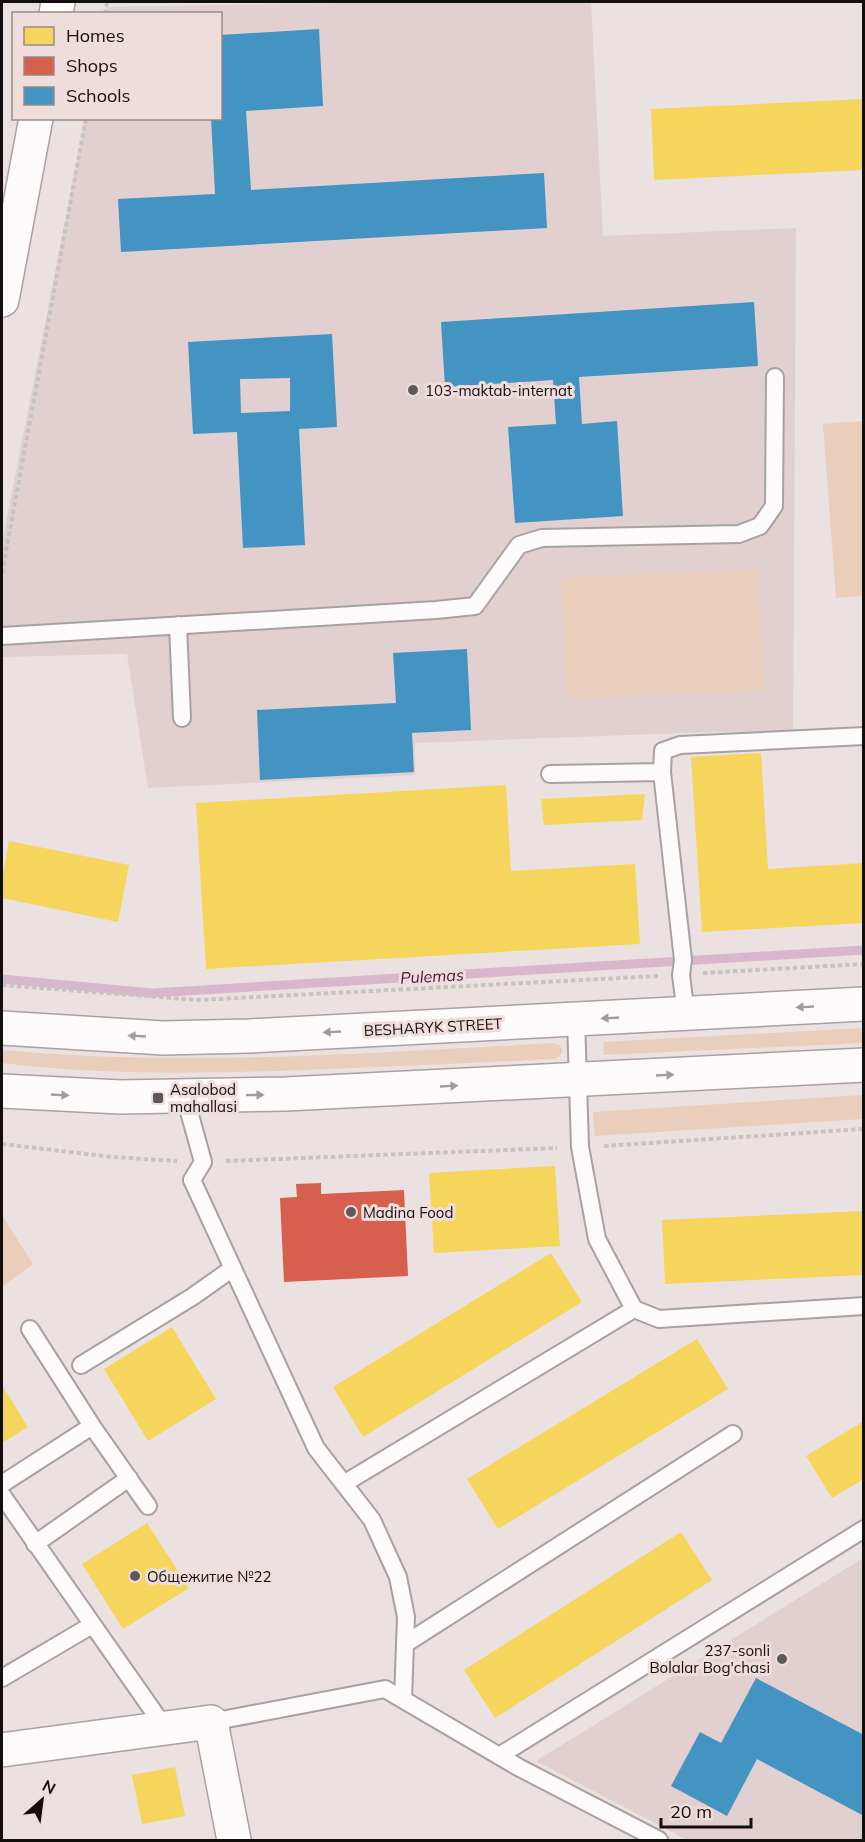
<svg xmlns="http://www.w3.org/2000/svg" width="865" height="1842" font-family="Mulish,sans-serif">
  <rect width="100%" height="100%" fill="#ebe1e0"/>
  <!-- built -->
  <path fill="#e1d0cf" d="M391,2h200l12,234 193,-8 -3,506 -81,-2 -297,11v32l-267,13 -21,-134 -125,3v-114l83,-424 135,-1v-104l-114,-1 1,-6z
    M863,1558v282h-176l-151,-79z"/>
  <!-- green -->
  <path fill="#e9cebb" d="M863,421v175l-27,2 -13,-174z
    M758,569l6,121 -197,9 -6,-121z
    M863,1028v15l-259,12 -1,-13z
    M554,1043l5,2 4,5 -3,6 -5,3c-85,4 -170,8 -254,11 -100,4 -201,5 -299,-7v-13c183,17 368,3 552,-7z
    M863,1095v24l-268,17 -2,-24z
    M2,1215l31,49 -31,23z"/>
  <!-- homes -->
  <path fill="#f6d55c" d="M864,99v71l-210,10 -3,-71z
    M761,753l7,116 96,-6v60l-162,9 -11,-175z
    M506,785l5,86 124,-7 5,80 -434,25 -10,-166z
    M645,794l-3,26 -98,5 -3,-26z
    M9,841l120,24 -11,57 -116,-24v-19z
    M555,1166l5,80 -126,7 -5,-80z
    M864,1211v64l-199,9 -3,-64z
    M551,1253l31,49 -219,135 -30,-50z
    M172,1327l44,72 -68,42 -44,-72z
    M697,1339l31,50 -230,140 -31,-50z
    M2,1385l26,42 -26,16z
    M864,1421v58l-32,19 -26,-42z
    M147,1523l42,65 -66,41 -41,-65z
    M681,1532l31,48 -217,138 -31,-48z
    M175,1767l10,49 -43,8 -10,-49z"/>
  <!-- shops -->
  <path fill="#d6604d" d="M321,1183v11l83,-4 4,86 -124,6 -4,-84 17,-1 -1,-13z"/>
  <!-- schools -->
  <path fill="#4393c3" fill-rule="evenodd" d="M319,29l4,77 -77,5 5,79 293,-17 3,55 -426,24 -3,-53 97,-5 -4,-76h9v-83z
    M754,302l4,64 -179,11 3,47 35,-3 6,95 -108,7 -7,-96 48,-3 -3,-44 -108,7 -4,-65z
    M332,334l5,93 -38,2 6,116 -62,3 -6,-116 -44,2 -5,-92zM290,378v33l-49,2 -1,-34z
    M467,649l4,81 -59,3 2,39 -154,8 -3,-70 139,-7 -3,-50z
    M756,1678l108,57v81l-107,-57 -30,57 -56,-30 29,-54 21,11z"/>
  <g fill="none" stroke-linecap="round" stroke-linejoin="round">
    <!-- stream -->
    <path stroke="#dab6cc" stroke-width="9" d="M2,979l150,14 712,-43"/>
    <!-- service casing -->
    <g stroke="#a9a1a1" stroke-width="20">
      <path id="service" d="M178,625l4,93
        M2,636l434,-26 39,-4 44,-61 23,-7 197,-4 21,-8 14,-20 1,-129
        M662,772l1,-21 17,-6 184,-9
        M550,774l112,-2 21,188 -2,15 5,39
        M576,1019l4,128 17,92 37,70 25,10 205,-13
        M185,1097l18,65 -11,18 124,268 56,72 26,57 8,40 -3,82
        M81,1365l111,-68 41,-29
        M92,1426l56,80
        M345,1483l289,-174
        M2,1484l90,-58 -62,-97
        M2,1495l163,233
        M35,1544l94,-66
        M405,1644l328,-210
        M2,1678l90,-53
        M211,1722l174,-33 133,78 141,73
        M499,1756l365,-227"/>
    </g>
    <!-- minor casing -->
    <g stroke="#a9a1a1" stroke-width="36">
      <path id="minor" d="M2,1750l209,-28 23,118"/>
    </g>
    <!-- secondary casing -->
    <g stroke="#a9a1a1" stroke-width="36">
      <path id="secondary" d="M56,14l2,-12
        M2,300l34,-182
        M2,1028l161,10 86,-2 615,-32
        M2,1091l118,6 166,-3 578,-29"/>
    </g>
    <!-- path -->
    <path stroke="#c6c3c3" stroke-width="4" stroke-dasharray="4.5 3" stroke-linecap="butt" d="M105,14l2,-12
      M2,573l84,-455
      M703,973l161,-9
      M2,985l196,15 461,-24
      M2,1144l110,13 65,4
      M604,1146l260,-17
      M226,1161l331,-13"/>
    <!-- service -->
    <use href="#service" stroke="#fcfafa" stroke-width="16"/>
    <!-- minor -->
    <use href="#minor" stroke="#fcfafa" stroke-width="33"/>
    <!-- secondary -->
    <use href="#secondary" stroke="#fcfafa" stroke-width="33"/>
  </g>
  <!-- one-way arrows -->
  <defs><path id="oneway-solid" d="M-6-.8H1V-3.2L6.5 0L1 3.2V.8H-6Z" transform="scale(1.5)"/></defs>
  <g fill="#9f9c9c">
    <use href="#oneway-solid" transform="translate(805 1007) rotate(177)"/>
    <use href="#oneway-solid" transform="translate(610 1018) rotate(177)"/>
    <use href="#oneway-solid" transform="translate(332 1032) rotate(177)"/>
    <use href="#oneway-solid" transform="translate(137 1036) rotate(-177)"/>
    <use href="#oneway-solid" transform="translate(665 1075) rotate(-3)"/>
    <use href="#oneway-solid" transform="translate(449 1086) rotate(-3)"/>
    <use href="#oneway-solid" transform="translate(60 1095) rotate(3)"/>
    <use href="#oneway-solid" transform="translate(255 1095) rotate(-1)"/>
  </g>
  <!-- markers -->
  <g fill="#5f5858" stroke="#efdddc" stroke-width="2">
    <circle cx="413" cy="390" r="6"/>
    <rect x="152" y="1092" width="12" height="12" rx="3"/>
    <circle cx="351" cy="1212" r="6"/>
    <circle cx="135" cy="1576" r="6"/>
    <circle cx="782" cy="1659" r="6"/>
  </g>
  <g text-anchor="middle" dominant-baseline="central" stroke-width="6" stroke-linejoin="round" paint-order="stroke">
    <!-- poi labels -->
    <g font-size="15" fill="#140f0f" stroke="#efdddc" text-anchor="start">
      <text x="425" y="390">103-maktab-internat</text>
      <text x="170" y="1089">Asalobod<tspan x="170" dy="17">mahallasi</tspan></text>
      <text x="363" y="1212">Madina Food</text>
      <text x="147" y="1576">Общежитие №22</text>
      <text x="770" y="1650" text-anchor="end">237-sonli<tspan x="770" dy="17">Bolalar Bog'chasi</tspan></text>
    </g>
    <!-- street labels -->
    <g font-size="15" fill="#140f0f" stroke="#efdddc">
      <text transform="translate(433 1027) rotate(-3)">BESHARYK STREET</text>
    </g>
    <!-- water labels -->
    <g font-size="16" font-style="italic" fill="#47113c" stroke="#efdddc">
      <text transform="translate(432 976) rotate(-3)">Pulemas</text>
    </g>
  </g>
  <!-- border -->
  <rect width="865" height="1842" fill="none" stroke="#140f0f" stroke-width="6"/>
  <!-- legend -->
  <rect x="12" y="12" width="210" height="108" fill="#efdddc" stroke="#978b8a" stroke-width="1.5"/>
  <rect x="24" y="27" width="30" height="18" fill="#f6d55c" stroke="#978b8a" stroke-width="1.5"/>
  <text x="66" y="42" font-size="18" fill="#140f0f">Homes</text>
  <rect x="24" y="57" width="30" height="18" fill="#d6604d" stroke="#978b8a" stroke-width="1.5"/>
  <text x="66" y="72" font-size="18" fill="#140f0f">Shops</text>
  <rect x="24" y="87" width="30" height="18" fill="#4393c3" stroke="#978b8a" stroke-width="1.5"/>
  <text x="66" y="102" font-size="18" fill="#140f0f">Schools</text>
  <!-- north arrow -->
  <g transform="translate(42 1800) rotate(28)" stroke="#efdddc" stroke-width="4.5" paint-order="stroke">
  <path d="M0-4.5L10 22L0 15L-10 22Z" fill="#140f0f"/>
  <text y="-9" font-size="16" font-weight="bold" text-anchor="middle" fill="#140f0f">N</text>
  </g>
  <!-- scale -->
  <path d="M661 1818v9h90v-9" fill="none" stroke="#140f0f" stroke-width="3"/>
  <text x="670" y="1818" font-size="18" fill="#140f0f" stroke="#efdddc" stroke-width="4.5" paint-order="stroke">20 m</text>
</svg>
